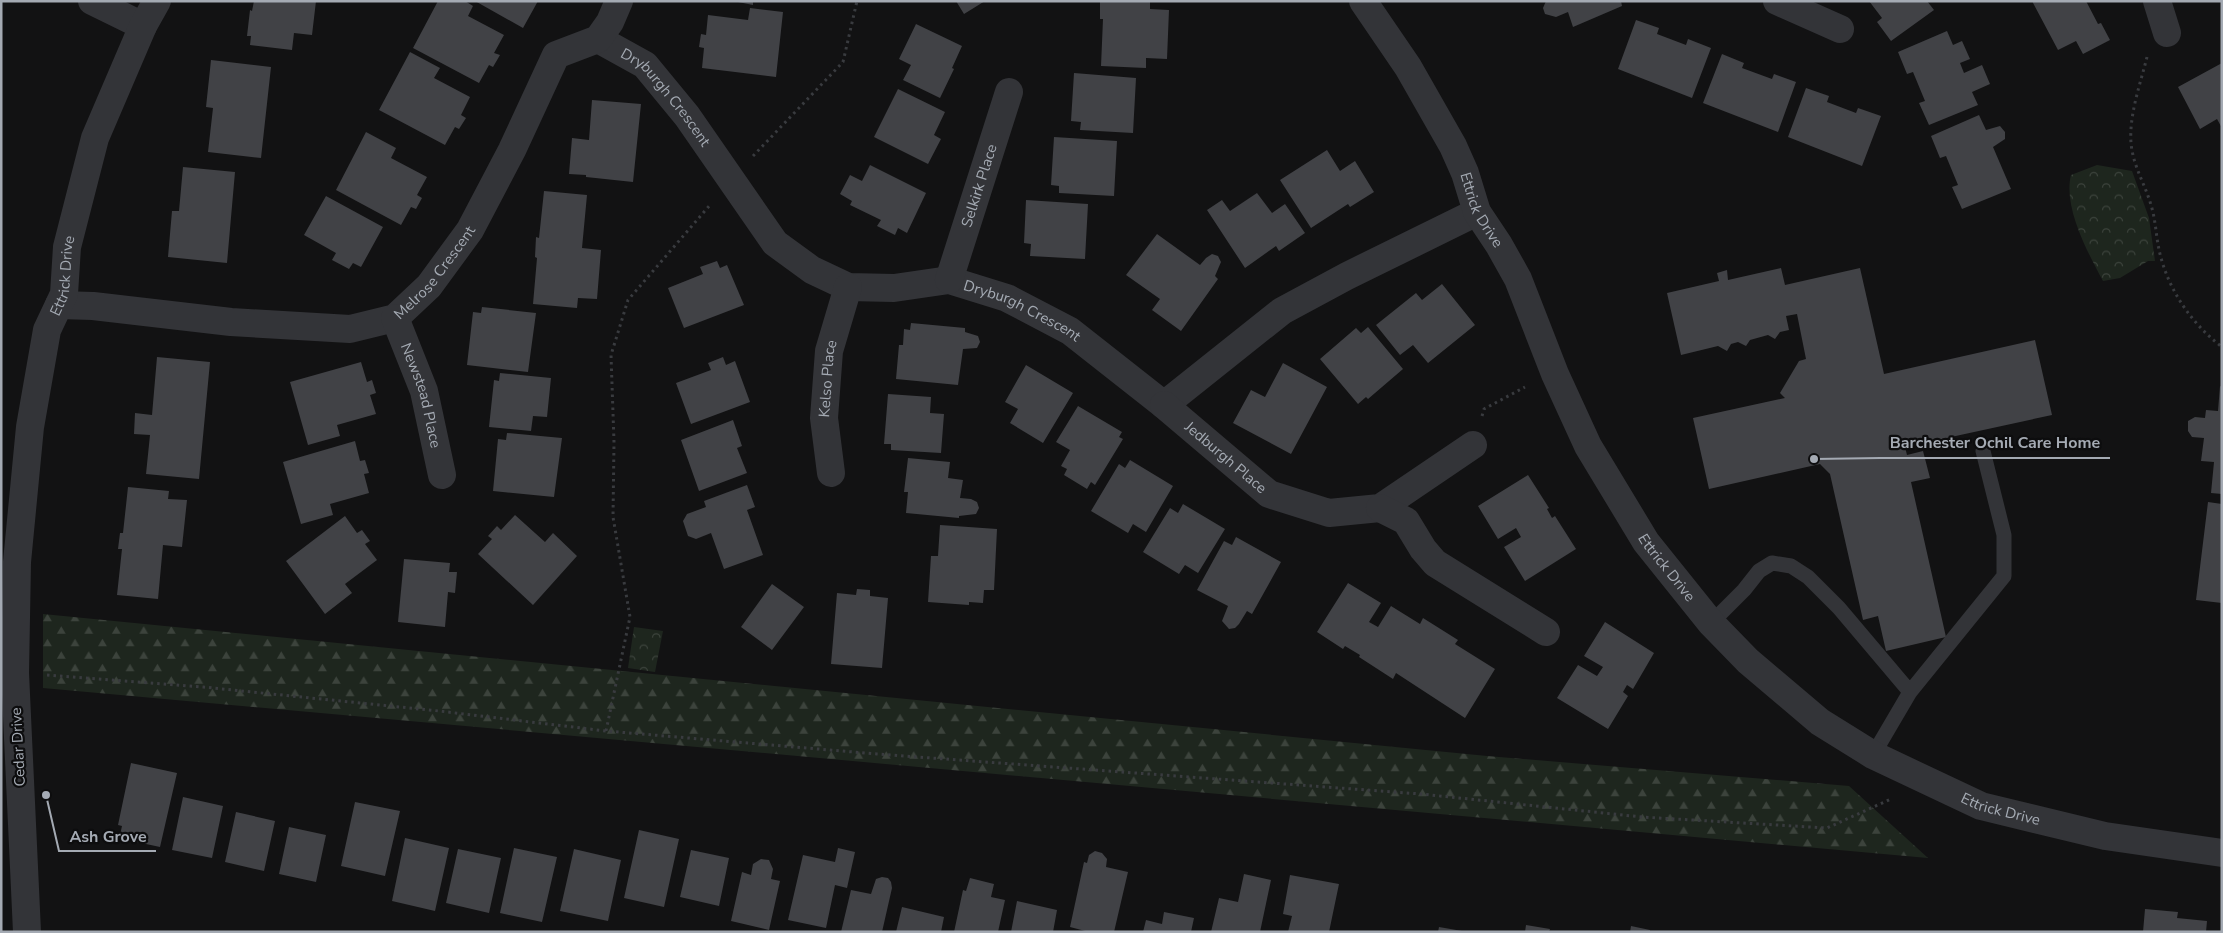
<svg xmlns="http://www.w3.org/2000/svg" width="2223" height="933" font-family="'Nunito Sans',sans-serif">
  <defs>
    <pattern id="forest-firs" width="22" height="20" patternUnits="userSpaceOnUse" patternTransform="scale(1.25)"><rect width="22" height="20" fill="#1e261e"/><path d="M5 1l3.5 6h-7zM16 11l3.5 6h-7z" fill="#3c433c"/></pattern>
    <pattern id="park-crowns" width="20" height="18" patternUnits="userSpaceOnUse" patternTransform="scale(1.25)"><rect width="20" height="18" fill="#1e261e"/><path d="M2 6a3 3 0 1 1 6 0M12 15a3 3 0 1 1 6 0" fill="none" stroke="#3c433c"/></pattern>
  </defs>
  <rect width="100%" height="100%" fill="#121213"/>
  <!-- forest -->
  <path fill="url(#forest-firs)" d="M43,614l1444,142 362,30 79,72 -1885,-170z"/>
  <!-- park -->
  <path fill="url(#park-crowns)" d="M2097,165l35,6 17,47 6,43h-7l-28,17 -17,3c-15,-28 -40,-74 -32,-106z
    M634,627l29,4 -8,41 -27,-4z"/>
  <!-- building -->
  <path fill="#414246" d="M254,1h62l-4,34 -18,-2 -2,17 -42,-5 1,-9h-4l3,-26 2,1z
    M438,1h27l8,5 -5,10 36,19 -10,18 6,2 -7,12 -4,-2 -10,18 -66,-35z
    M475,1h63l-15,27z
    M733,1h20v4z
    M956,1h29l-21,13z
    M1100,1h50v8l19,1 -2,49 -21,-1v10l-45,-2 2,-47h-3z
    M1546,1h75l1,5 -49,21 -5,-15 -12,5 -11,-3 -2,-6z
    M1869,1h58l7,9 -43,31 -14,-19 5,-4z
    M2032,1h54l12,23 3,-1 9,17 -27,14 -7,-13 -18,9z
    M750,8l33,4 -7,65 -74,-9 2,-20 -5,-1 2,-13 5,1 2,-20 40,5z
    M1636,20l23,8 -2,6 29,11 2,-6 23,9 -19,50 -74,-29z
    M916,24l46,22 -10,22 2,1 -14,29 -37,-18 8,-15 -12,-6z
    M1947,31l6,14 9,-4 8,18 -10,4 4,10 18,-8 8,19 -18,8 6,13 -49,20 -10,-22 6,-2 -12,-29 -6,2 -9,-22z
    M410,52l30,16 -6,10 36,19 -9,18 5,3 -7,11 -4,-2 -10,18 -66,-35z
    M1722,54l22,9 -2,5 30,11 2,-5 22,8 -18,50 -75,-29z
    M211,60l60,7 -10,91 -53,-6 5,-44 -7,-1z
    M2222,63v65l-5,-9 -17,10 -22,-42z
    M1074,73l62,5 -3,55 -53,-3 1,-8 -10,-1z
    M1806,88l23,8 -2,6 29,11 2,-5 23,8 -19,50 -74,-29z
    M898,89l47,23 -11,23 7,4 -13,25 -54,-27z
    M592,100l49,4 -8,78 -47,-5v-2l-17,-1 3,-36 17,2z
    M1979,115l7,15 14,-4 5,6v7l-12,8 18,42 -49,20 -10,-22 6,-2 -12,-29 -6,2 -9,-22z
    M366,132l30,16 -5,10 36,19 -10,18 5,3 -6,11 -5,-2 -10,18 -65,-35z
    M1054,137l63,4 -3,55 -55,-3v-7l-8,-1z
    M1327,150l13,21 15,-10 19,31 -24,15 -2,-3 -37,24 -31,-48z
    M870,165l56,28 -19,40 -9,-5 -3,7 -18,-9 4,-6 -31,-15 2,-4 -12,-7 10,-19 12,6z
    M183,167l52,5 -8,91 -59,-6 4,-46h7z
    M544,191l43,4 -5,53 19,2 -4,49 -19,-1 -1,10 -44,-4 4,-46 -2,-1 1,-20 3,1z
    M1257,193l15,20 13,-9 20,29 -26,18 -3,-5 -31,22 -38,-58 15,-10 8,11z
    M326,196l57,31 -22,40 -8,-4 -4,6 -17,-9 4,-7 -32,-18z
    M1026,200l62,4 -3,55 -55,-3 1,-12 -7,-1z
    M1157,234l43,31 6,-7 6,-4 6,2 3,6 -6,14 3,3 -37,52 -29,-21 8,-11 -34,-24z
    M717,261l3,7 7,-3 17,40 -60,23 -16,-40 35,-14 -3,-7z
    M1781,268l4,17 75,-17 24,106 151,-34 17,75 -147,32 2,8 16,-4 7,27 -19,4 35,155 -60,14 -8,-35 -15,4 -33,-146 -10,-10 -111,25 -16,-71 92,-20 -5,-5 19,-32 7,-2 -9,-45 -11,2 3,14 -9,2 -5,7 -7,-4 -18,5 -4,6 -8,-4 -7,2 -4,7 -9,-5 -37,9 -14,-62 52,-12 -2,-8 10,-3 1,10z
    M1442,284l33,41 -47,38 -15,-18 -13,10 -24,-30 40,-32 6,7z
    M482,307l54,6 -8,59 -61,-7 6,-53 8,1z
    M911,323l54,5v4l13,4 2,6 -3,6 -14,1 -5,36 -62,-6 3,-34h4l1,-16 6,1z
    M1368,327l35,42 -35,30 -2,-2 -8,7 -38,-45 36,-31 5,5z
    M157,357l53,5 -11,117 -53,-5 4,-39 -16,-1 1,-21 17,2z
    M723,357l3,8 9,-4 15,41 -59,22 -15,-41 35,-13 -3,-7z
    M361,362l6,20 5,-2 4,13 -6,2 6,19 -39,11 3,11 -32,9 -18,-63z
    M1283,363l44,24 -36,67 -58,-31 18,-33 14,7z
    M1026,365l47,28 -30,50 -33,-20 8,-14 -13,-7z
    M500,373l51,5 -4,39 -14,-1 -2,15 -42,-4 5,-47 5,1z
    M2220,386l2,1v107l-11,-1 3,-31 -13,-1 3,-23 -12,-1 -4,-6v-10l7,-4 10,1 1,-8 12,1z
    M888,394l43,3 -1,16 14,1 -3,39 -50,-3v-6h-7z
    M1078,406l44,26 -3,5 4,2 -28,46 -4,-3 -4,7 -23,-14 3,-6 -6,-3 9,-16 -14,-8z
    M733,420l9,26 -5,2 10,25 -48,18 -18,-51z
    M507,433l55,5 -8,59 -61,-6 5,-52 8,1z
    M355,441l5,20 5,-1 4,13 -5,1 5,19 -39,11 3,11 -32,9 -18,-62z
    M908,458l42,4 -2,16 15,2 -3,18 11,1 6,3 2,6 -3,6 -17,2v2l-53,-5 2,-21h-4z
    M1130,460l43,26 -27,46 -13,-8 -5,9 -37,-22 28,-47 6,4z
    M1528,475l21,33 -2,1 5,9 3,-2 21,33 -51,32 -21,-34 17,-10 -5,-9 -18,11 -20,-33z
    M747,485l8,22 -8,3 16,45 -39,14 -13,-36 -15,6 -8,-3 -5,-15 4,-7 19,-7 -2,-6z
    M128,487l41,4 -1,8 19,1 -5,47 -19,-2 -5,54 -41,-4 5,-46h-4l2,-16h3z
    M2208,502l14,2v99l-26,-3z
    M1183,504l42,25 -27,44 -13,-8 -6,9 -36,-22 27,-44 8,5z
    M515,515l30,27 8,-9 24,23 -44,49 -55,-51 14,-15 -4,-3 9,-10 4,4z
    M345,516l12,17 5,-3 8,11 -5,3 12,16 -32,24 7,9 -27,21 -39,-53z
    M940,525l57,4 -3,61h-10l-1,13 -14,-1v3l-41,-3 3,-46h7z
    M1236,537l45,25 -29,52 -5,-3 -8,13 -4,4 -6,1 -7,-8 6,-15 -31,-16 27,-49 8,4z
    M404,559l46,4 -1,9h8l-2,21 -7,-1 -3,35 -47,-5z
    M1348,583l33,20 -12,19 9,5 13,-21 29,18 3,-6 35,22 -3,4 40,25 -30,49 -69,-45 -3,6 -34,-22 1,-2 -15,-9 -2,3 -26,-17z
    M772,584l32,23 -32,43 -31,-23z
    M857,589l13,1v6l18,2 -6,70 -51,-4 6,-71 19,2z
    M1605,622l49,31 -21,36 -6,-4 -4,7 5,4 -20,33 -51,-31 21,-33 19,11 6,-9 -19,-11z
    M131,763l46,10 -17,74 -28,-6 1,-2 -13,-4 2,-9 -4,-1z
    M183,797l40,9 -11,52 -40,-8z
    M355,802l45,9 -15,65 -44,-10z
    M236,812l39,9 -11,50 -39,-9z
    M289,827l37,8 -10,47 -37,-8z
    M639,830l40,9 -15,68 -40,-9z
    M405,838l44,10 -14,63 -43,-10z
    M514,848l43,9 -15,65 -42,-9z
    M838,848l17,4 -8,36 -12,-3 -9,43 -38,-8 15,-65 32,7z
    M458,849l43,9 -12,55 -43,-10z
    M574,849l47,11 -13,61 -48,-10z
    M691,850l38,8 -10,48 -39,-9z
    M1095,851l7,2 5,6 -1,8 22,5 -14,60h-25l-19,-5 14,-65 3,1 2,-8z
    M761,859l8,1 4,9 -2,10 9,2 -11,49 -38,-9 11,-49 9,3 2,-11z
    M1244,874l27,6 -11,52h-49l8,-34 19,4z
    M1290,875l49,9 -10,48h-41l4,-16 -9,-2z
    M882,877l6,1 3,4 1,6 -10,44h-41l10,-42 20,4 5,-15z
    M970,878l24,6 -3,13 14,3 -7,32h-44l9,-42 3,1z
    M1017,901l40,9 -4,22h-42z
    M902,907l42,10 -3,15h-45z
    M2145,909l33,3 -1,6 30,3 -1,11h-63z
    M1164,912l30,6 -3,14h-48l3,-12 16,4z
    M1526,925l24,4 -1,3h-24z
    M1631,926l19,4v2h-20z
    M1439,927l23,4 -1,1h-23z"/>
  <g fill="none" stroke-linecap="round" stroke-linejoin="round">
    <!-- path -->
    <path stroke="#393b3f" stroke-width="3" stroke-dasharray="2.5 4" stroke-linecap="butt" d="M2147,57c-7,28 -18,58 -16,86 2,23 14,41 20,62 5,16 5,33 9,49 9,37 32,70 62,93
      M753,156l90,-94 14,-61
      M1482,416l2,-7 41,-22
      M47,675l156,12 236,24 167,20 271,23 544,40 221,23 185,11 64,-29
      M606,731l24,-114 -17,-100 1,-75 -3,-87 17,-55 82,-95"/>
    <!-- service -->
    <path stroke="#333438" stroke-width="15" d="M1711,623l33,-33 15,-19 13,-8 19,3 17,11 31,31 71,84
      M1873,755l37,-63 94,-116v-41l-21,-84"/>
    <!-- minor -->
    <g stroke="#333438" stroke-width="28">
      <path d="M92,1l51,25"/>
      <path d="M1777,1l63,28"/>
      <path d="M2157,1l10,32"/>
      <path id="s1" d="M598,39l47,26 42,51 88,127 37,27 36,17 46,1 55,-8 58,18 63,33 94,74 118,-94 65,-35 130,-64"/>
      <path id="s2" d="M949,280l60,-188"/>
      <path id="s3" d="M59,305l34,1 138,16 119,7 45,-11 34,-32 41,-56 42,-80 44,-95 42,-16 12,-17 9,-21"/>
      <path id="s4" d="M395,318l29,73 18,84"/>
      <path id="s5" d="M1164,405l105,89 60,19 51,-5 93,-63"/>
      <path id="s6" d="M831,473l-7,-55 5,-67 19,-64"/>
      <path d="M1380,508l26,13 17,28 12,14 111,69"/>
    </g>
    <!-- tertiary -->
    <g stroke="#333438" stroke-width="28">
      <path id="s7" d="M1363,1l45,66 45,79 12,27 12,39 22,33 19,34 37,95 33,72 58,96 65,81 37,38 72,61 53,33 108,51 124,30 117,17"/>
      <path id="s8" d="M27,932l-12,-259 2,-111 13,-135 17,-97 17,-36 3,-47 28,-109 48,-112 14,-25"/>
    </g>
  </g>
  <g text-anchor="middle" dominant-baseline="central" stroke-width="4.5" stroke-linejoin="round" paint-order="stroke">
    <!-- street labels -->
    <g font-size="15" fill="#a4aab3" stroke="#0d0d0e">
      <text stroke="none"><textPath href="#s1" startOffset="91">Dryburgh Crescent</textPath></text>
      <text stroke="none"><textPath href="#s2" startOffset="99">Selkirk Place</textPath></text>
      <text stroke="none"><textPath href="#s7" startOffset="241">Ettrick Drive</textPath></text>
      <text stroke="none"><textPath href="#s3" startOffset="399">Melrose Crescent</textPath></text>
      <text stroke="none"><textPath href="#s8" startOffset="662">Ettrick Drive</textPath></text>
      <text stroke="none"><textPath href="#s1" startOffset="541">Dryburgh Crescent</textPath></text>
      <text stroke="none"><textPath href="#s6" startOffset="95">Kelso Place</textPath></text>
      <text stroke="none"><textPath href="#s4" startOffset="82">Newstead Place</textPath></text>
      <text stroke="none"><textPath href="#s5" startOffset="81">Jedburgh Place</textPath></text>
      <text stroke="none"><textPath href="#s7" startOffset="646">Ettrick Drive</textPath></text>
      <text transform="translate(18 747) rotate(-93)">Cedar Drive</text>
      <text stroke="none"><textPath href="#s7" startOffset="1066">Ettrick Drive</textPath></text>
    </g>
  </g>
  <!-- callouts -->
  <path fill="none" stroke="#a4aab3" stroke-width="2" d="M1814 459L1880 458H2110M46 795L59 851H156"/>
  <g fill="#a4aab3" stroke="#0d0d0e" stroke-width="2">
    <circle cx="1814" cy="459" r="5"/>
    <circle cx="46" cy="795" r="5"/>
  </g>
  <g font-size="16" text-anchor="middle" font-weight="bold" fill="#a4aab3" stroke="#0d0d0e" stroke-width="4.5" stroke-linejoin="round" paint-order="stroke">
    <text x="1995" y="448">Barchester Ochil Care Home</text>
    <text x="108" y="842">Ash Grove</text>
  </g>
  <!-- border -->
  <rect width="2223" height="933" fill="none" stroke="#a4aab3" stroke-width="5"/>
</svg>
